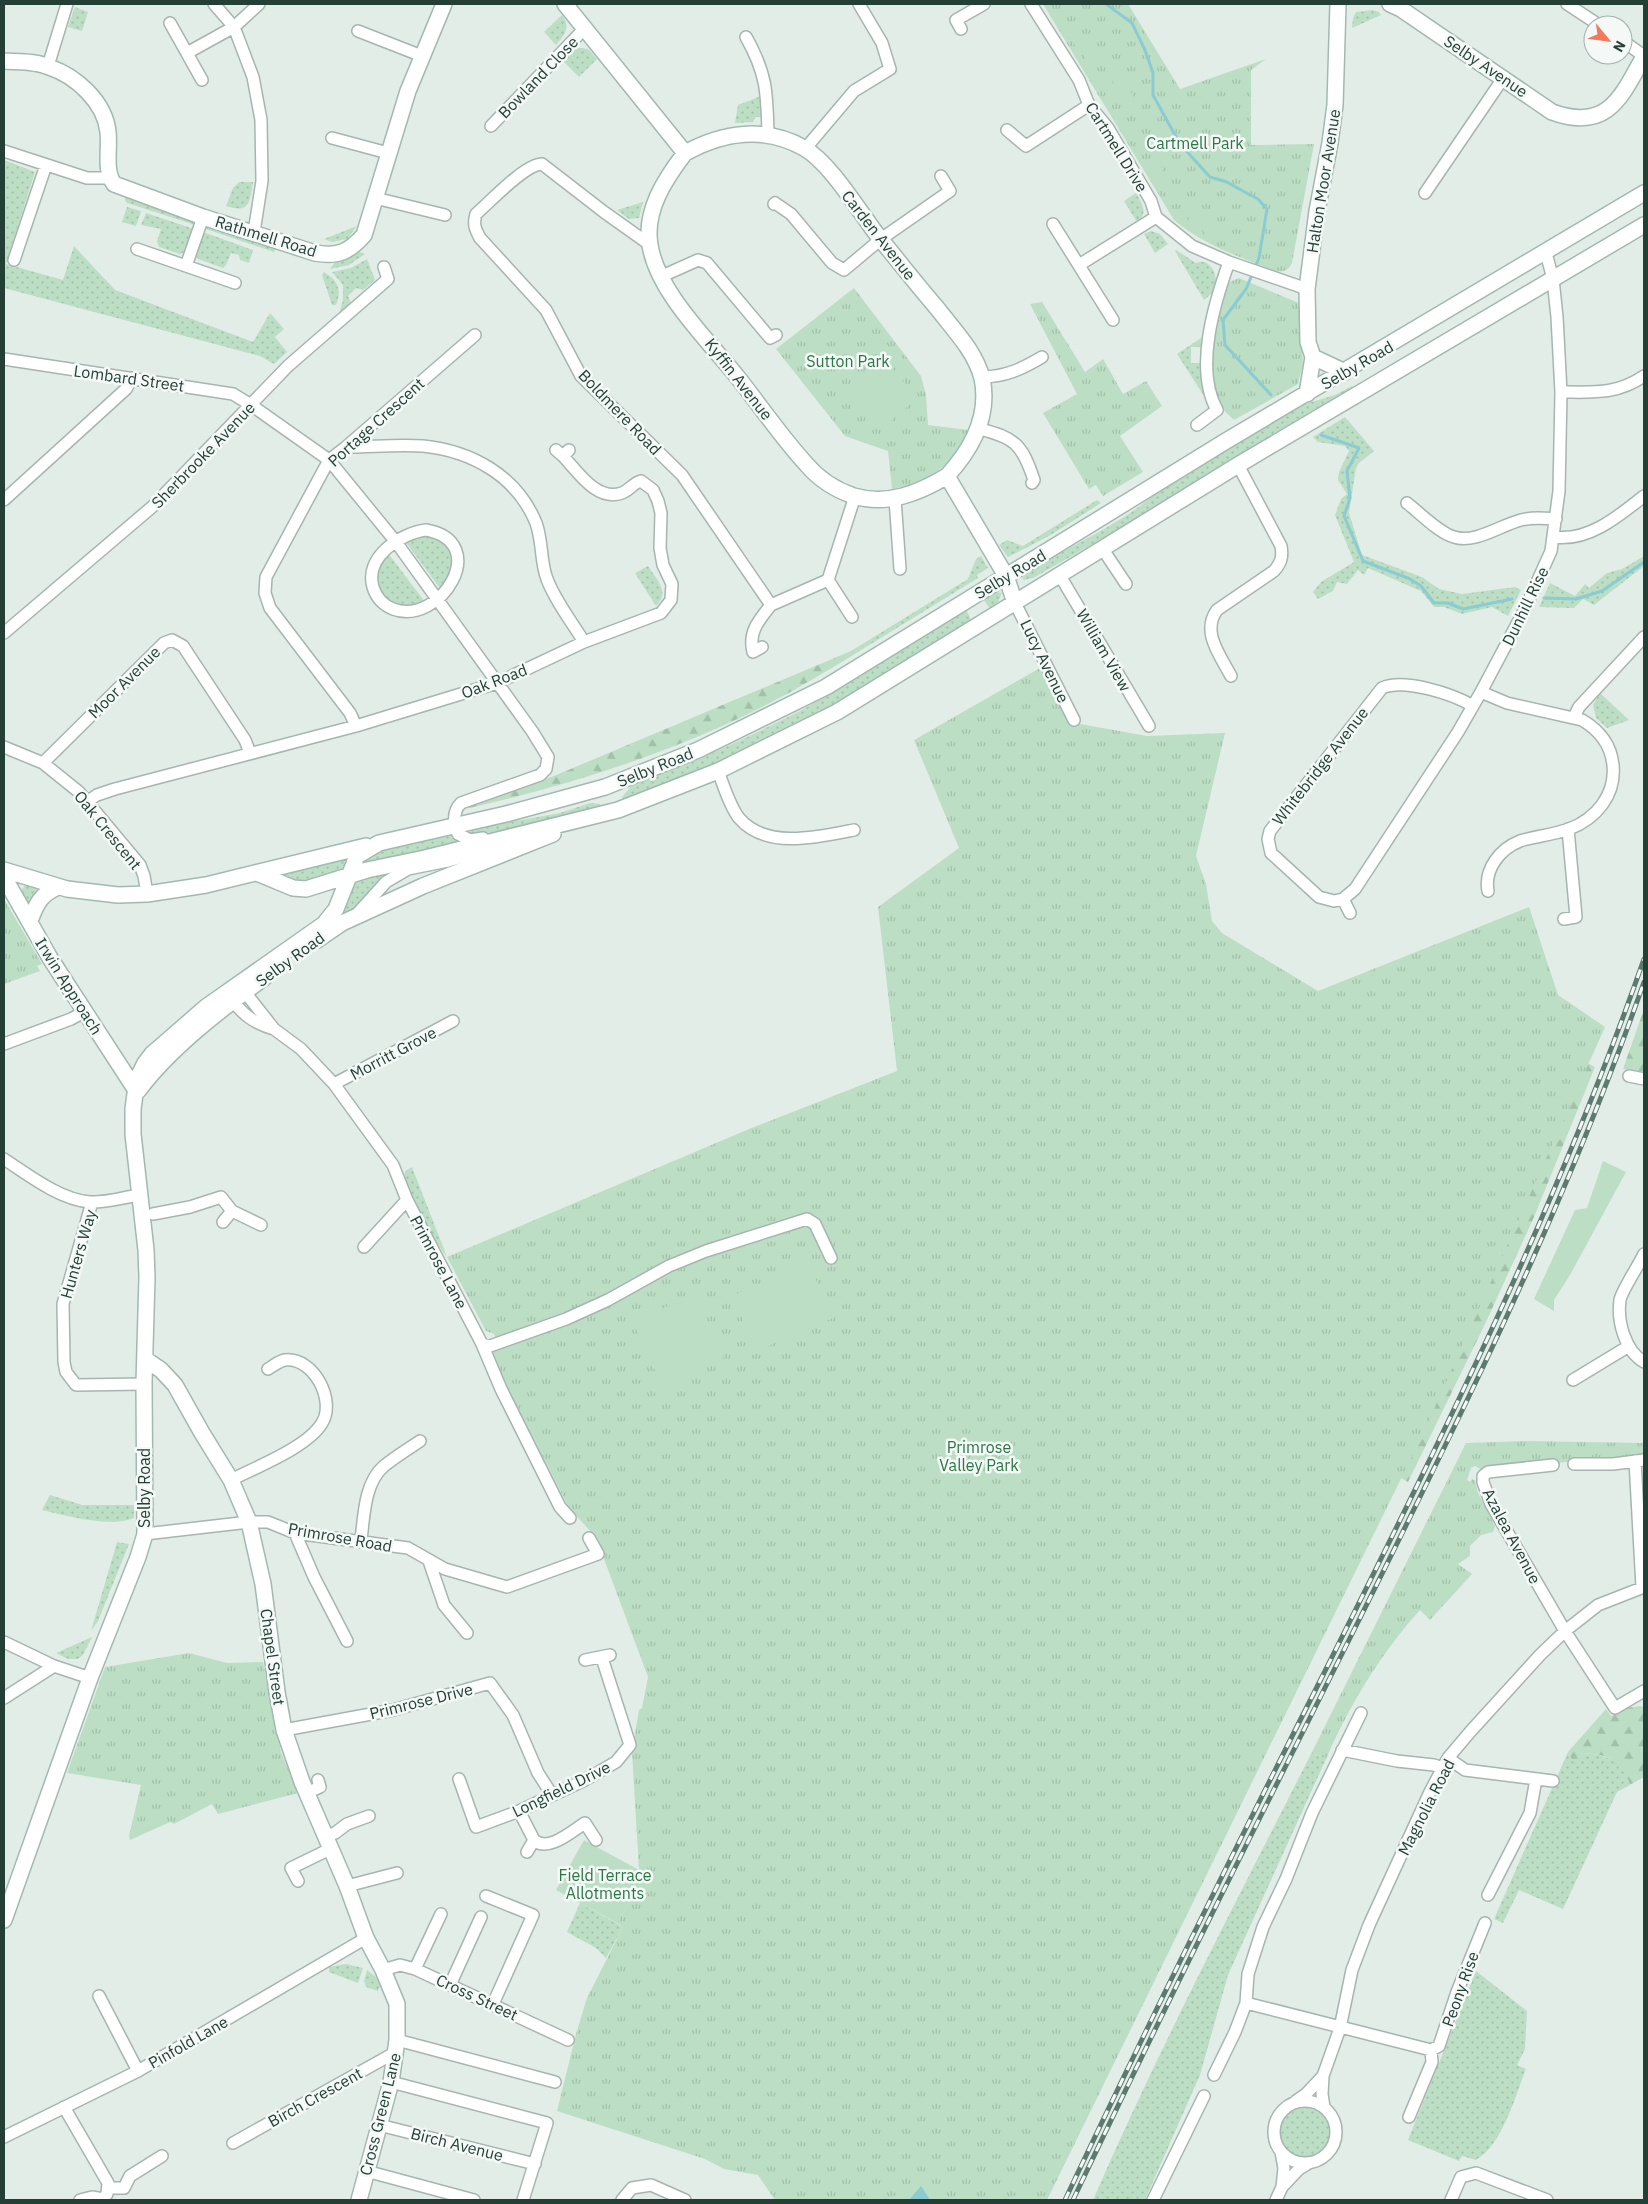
<svg xmlns="http://www.w3.org/2000/svg" width="1648" height="2204" font-family="'IBM Plex Sans',sans-serif">
  <defs>
    <pattern id="grass-dots" width="8" height="8" patternUnits="userSpaceOnUse" patternTransform="scale(1.25)"><rect width="8" height="8" fill="#bcdec4"/><path d="M2 2h.1M6 6h.1" fill="none" stroke="#a1c0a9" stroke-width="1.8" stroke-linecap="round"/></pattern>
    <pattern id="forest-firs" width="22" height="20" patternUnits="userSpaceOnUse" patternTransform="scale(1.25)"><rect width="22" height="20" fill="#bcdec4"/><path d="M5 1l3.5 6h-7zM16 11l3.5 6h-7z" fill="#a1c0a9"/></pattern>
    <pattern id="park-tufts" width="24" height="20" patternUnits="userSpaceOnUse" patternTransform="scale(1.25)"><rect width="24" height="20" fill="#bcdec4"/><path d="M3 7l-1-3M5 7V3M7 7l1-3M15 17l-1-3M17 17v-4M19 17l1-3" fill="none" stroke="#a1c0a9"/></pattern>
  </defs>
  <rect width="100%" height="100%" fill="#e3ede8"/>
  <!-- grass -->
  <path fill="url(#grass-dots)" d="M75,7l13,5 -6,19 -14,-4z
    M1373,10l6,2 2,3 -29,13 1,-10 3,-6z
    M562,15c9,12 3,20 -6,30l-12,-13z
    M575,47l13,2 9,10 -18,18 -18,-18z
    M761,96v21h-5l-3,5 -18,1 3,-18z
    M4,160l31,12 -29,92 57,16 11,-34 41,44 138,52 17,-29 14,16 -9,8 12,15 -13,12 -14,-8 -256,-68z
    M239,182h14c-3,20 -3,32 -27,24l7,-18z
    M1136,193c6,11 13,20 1,29l-13,-21z
    M126,195l70,27 -1,3 -68,-22 -2,-3z
    M643,202l-4,16 -10,1 -12,-9z
    M127,207l14,4 -5,15 -14,-4z
    M146,213l48,16 -9,23 -5,2 -21,-7 -2,-6 4,-12 -20,-4z
    M207,226l70,20 -3,6 -68,-23z
    M357,226l-10,13 -15,3 -8,-3z
    M1151,231l9,3 8,10 -13,9 -11,-19z
    M203,232l50,18 -4,13 -9,-3 -1,-5 -8,-2 -5,12 -3,3 -25,-9 -2,-5z
    M1176,250l20,13c16,-7 25,17 17,29 -2,3 -6,5 -9,8l-29,-49z
    M359,252l6,2 -16,11 -19,4 6,-8z
    M367,259l8,21 -12,10 -7,-2 -8,8 3,7 -12,11 4,-14v-15l-11,-13 19,-4z
    M324,272c14,8 18,18 12,33h-4l-10,-30z
    M1201,338v9h-10v16h10l2,24 3,8 -2,1 -27,-42z
    M1352,386l2,2 -214,129 -107,61 -9,2 -2,-2c13,-12 30,-20 46,-29 30,-17 65,-34 91,-59l136,-83 40,-12z
    M1345,417l29,34 -15,12 -3,5 -7,45 13,42 60,22 17,12 23,5 53,-7 6,3 -13,26 -16,-9 -30,7 -18,-7h-10l-13,-16 -53,-23 -4,7 -6,-5 -11,14 -10,-2 -4,9 -15,8 -5,-7 8,-10 33,-20 -19,-47 6,-16 6,-5 -9,-14 1,-8 10,-21 -4,-5 -27,-4 -5,-5z
    M1097,500l4,3 -52,33 -41,21 -9,-12 8,-5 16,6z
    M423,534l25,11 7,17 -13,29 -37,-50z
    M388,553l37,49 -17,6 -19,-5 -11,-15 -1,-19z
    M981,556l7,12 -11,7 1,3 -112,69 -2,-4 104,-64 8,-20z
    M1644,556v10l-50,39 -11,-6 -9,9 -35,-1 11,-24 25,13 10,-12 4,4 18,-15 15,-4z
    M648,566c8,13 23,26 8,40l-21,-33z
    M996,592l6,1 -4,9 -8,7 -6,-9z
    M966,609l6,13 -12,8 -11,4 -96,62 -155,78 -75,26 -1,-3 11,-13 61,-23 49,-22 57,-28 47,-27z
    M1600,693l29,27 -22,8 -11,-10 -3,-13z
    M590,803l10,1v3l-39,13 -87,15 -5,-2 7,-5 84,-15z
    M450,836l10,6 -100,24c22,-22 60,-23 90,-30z
    M343,860l2,1 -3,12 -40,10 -19,-8z
    M377,875l11,2 -40,40 -6,-7 11,-32z
    M26,884l16,5 -13,19 -9,-16z
    M412,1167l35,90c-10,-13 -47,-72 -42,-86z
    M50,1495l32,10h52v13c-25,10 -66,-2 -92,-8z
    M117,1542l12,2 -31,77 -7,10z
    M92,1637l-9,18 -5,4h-10l-12,-6z
    M1312,1752l14,7 -98,216 -28,100 -55,125h-52c66,-152 144,-300 219,-448z
    M1568,1752l4,8 12,-7 15,2 16,5 9,9 6,16 -13,7 -54,117 -44,-19 -16,33 -9,-4z
    M580,1903l43,24 -17,31 -10,-10 -29,-16z
    M346,1964l17,4 -5,15 -29,-11v-5z
    M367,1970l9,7 4,9 -2,5 -12,-4 -2,-6z
    M1476,1971l51,40 -2,38 -8,16 9,4c-11,28 -24,76 -50,91l-14,-4 -3,5 -51,-21z
    M1280 2133a25 25 0 1 1 50 0a25 25 0 1 1-50 0Z"/>
  <!-- forest -->
  <path fill="url(#forest-firs)" d="M864,643l2,4c-38,24 -77,47 -118,67 -89,43 -183,72 -279,94l-1,-3 86,-29 297,-125z
    M1644,1009v63l-21,-3z
    M1582,1060l13,7 -61,150 -48,105 -78,160 -7,-4 70,-152z
    M1640,1706l4,1v70l-14,8c-9,-27 -19,-29 -46,-32l-5,7h-7l-4,-8 38,-43 5,7 15,-8z"/>
  <!-- park -->
  <path fill="url(#park-tufts)" d="M1043,4h85l52,85 86,-30 -15,11v75l63,-1 -22,119c-4,8 -8,9 -17,8 -35,-14 -72,-26 -101,-51z
    M1239,278l60,25 4,60 -5,21 -64,36c-6,-6 -13,-11 -17,-20 -8,-16 -7,-51 -2,-69 4,-16 10,-31 12,-48z
    M854,288l67,88 5,19 2,30 40,5c-10,34 -43,53 -76,59l-4,-38 -43,-15 -69,-87z
    M1042,302l43,70 18,-13 20,35 23,-13 16,25 -42,30 23,36 -40,24 -7,-11 -7,4 -46,-76 34,-19 -47,-90z
    M1040,668l29,54 78,14 78,-3 -29,123 10,28 6,37 10,12 96,58 211,-84 29,88 47,32 -183,409 -375,764h-272l-17,-25 -34,-6 -19,-10 -148,-48 19,-77 11,-36 36,-71 -6,-4 21,-36 1,-17 -7,-118 7,-42 3,-2 6,-31 -44,-118 -11,-25 -24,-26 -79,-155 8,-8 -4,-11 -8,-3 -39,-74 302,-128 148,-58 -19,-164 81,-59 -45,-108z
    M4,899l38,65 -5,2 3,5 -36,13z
    M1526,1441l118,2v13l-164,13 -5,-3 -4,2 -4,12 3,2 2,-3 3,1 3,13 17,33 -2,6 -12,3 -11,11v10l-12,8 14,10 -42,46 -10,-10c-39,43 -71,96 -94,149l-14,-7 154,-309z
    M189,1653l38,10 36,-1 18,90 17,41 -80,21 -6,-10 -38,20 -4,-2 -40,18 -1,-4 12,-51 -74,-12 38,-106z"/>
  <!-- garden -->
  <path fill="#bcdec4" d="M1077,36h3l18,20v7l-4,2 -5,-2 -15,-19z
    M1116,71l5,1 7,11 8,24 -5,5 -5,-2 -14,-30z
    M1158,163l3,2 5,18 -3,8 -6,-3 -1,-12 -5,-6 2,-5z
    M1196,214l10,5 9,8 -3,10 -3,1 -9,-10 -9,1 -3,-9 3,-5z
    M885,359l32,39 -33,29 -32,-38z
    M1603,1161l23,11 -56,103 -16,25v11l-20,-12 41,-89 12,-2z
    M808,1262l25,56 -76,33 -25,-55z
    M695,1293l29,65 -61,29 -30,-64z
    M584,1840l55,30 -1,17 -21,36 -61,-33z"/>
  <!-- water -->
  <path fill="#8bcbd2" d="M921,2186l9,14h-21z"/>
  <g fill="none" stroke-linecap="round" stroke-linejoin="round">
    <!-- stream -->
    <path stroke="#8bcbd2" stroke-width="3" d="M1106,4l26,19 13,27 8,23v22l27,49 30,33 17,5 14,8 17,9 9,10 -8,49 -13,31 -23,31 2,25 46,50
      M1321,435l38,13 -12,23 3,27 -6,18 19,45 47,18 11,7 13,17h14l15,6 49,-10
      M1544,598l32,1 26,-8 42,-29"/>
    <!-- street casing -->
    <g stroke="#a6b5af" stroke-width="14">
      <path id="street" d="M214,4l20,23 19,50 8,43 1,61 -8,51
        M1031,4l48,76 10,25 19,23 43,73 5,16 36,29 37,16 78,27
        M1567,4l32,21
        M170,23l32,57
        M961,29l-5,-9 28,-16
        M358,31l64,25
        M746,37c21,37 21,56 22,98
        M1623,41l21,15
        M187,53l47,-26 25,-23
        M48,66l19,-62
        M491,126l93,-97
        M1007,130l19,16 63,-41
        M332,138l56,15
        M805,149l49,-58 36,-22 -8,-26 -23,-39
        M4,151l83,27h23
        M1425,193l79,-116
        M375,198l70,17
        M774,204l1,-1 16,11 41,49 12,7 37,-31 69,-48 -9,-15
        M1053,224l60,96
        M649,244l-45,-32 -62,-48c-17,0 -52,38 -66,50 -3,10 -1,15 4,24l66,72 35,66 101,99 89,130 57,-25
        M137,249l98,34
        M14,260l32,-95
        M1079,265l77,-48
        M186,266l17,-49
        M660,277l38,-17 9,3 63,75 6,-3
        M4,359l229,35 18,11 78,55 67,82 136,189 16,26 -2,12 -6,6 -79,28c-9,9 -7,21 -3,31l12,6 13,-2
        M981,377c24,0 41,-8 61,-20
        M1561,392c32,0 55,3 83,-16
        M1197,425l20,-15c-23,-41 -3,-106 12,-148
        M980,429c35,9 42,15 54,51l-2,3
        M346,447c25,0 52,-3 77,-1 49,5 94,30 113,77 7,19 4,38 11,56 8,22 25,43 37,63
        M556,450l7,6 6,-6
        M895,499l5,70
        M4,500l122,-111 6,-11
        M1407,503c13,10 32,30 47,34 21,7 47,-12 67,-17 12,-3 23,-2 35,-1
        M426,530c67,12 14,97 -33,79 -10,-4 -17,-12 -20,-22 -9,-30 28,-54 53,-57z
        M1554,537c34,5 65,-21 90,-41
        M1102,548l24,36
        M1059,574l90,152
        M1015,603l59,117
        M852,617l-24,-37 27,-84
        M4,633l148,-126 136,-141 100,-87 -4,-12
        M762,647l-9,5c-5,-20 6,-32 18,-47
        M1231,676c-11,-21 -30,-44 -14,-66l57,-39c7,-8 9,-14 7,-25l-43,-81
        M1481,692l26,11 75,17c17,10 29,25 31,45 3,30 -17,54 -44,64 -16,6 -33,7 -49,12 -20,8 -36,28 -32,50
        M1574,717l5,-10 65,-70
        M356,726l-6,-13 -80,-105 -5,-15 1,-16 63,-117 17,-13 129,-112
        M4,747l39,16 36,29 61,73 4,11 3,18
        M43,763l121,-120 8,-3 11,6 62,94 5,13
        M718,771c6,15 11,34 21,47 27,32 80,19 115,12
        M88,801l9,-6 18,-6 241,-63 141,-43 87,-41 77,-29 10,-13 1,-16 -9,-19 -3,-17 1,-35 -3,-12 -5,-11 -12,-9c-8,2 -11,9 -19,12 -25,9 -44,-21 -59,-37
        M1343,899l-9,2 -15,-4 -48,-44 -3,-14 2,-8 112,-143c22,-10 71,6 91,18
        M358,913l28,-31 22,-13 40,-8 51,-14
        M1350,913l-7,-14 12,-10 103,-157 23,-40 44,-83 26,-58 8,-60 2,-99 -4,-75 -4,-38 -7,-26
        M1564,919l12,-2 -8,-88
        M241,987l33,42 27,20 33,35 59,81 14,35 75,144 19,45 59,118 10,11
        M229,996c13,18 24,27 45,33
        M4,1044l67,-25 13,-7
        M1629,1076l15,3
        M334,1084l119,-63
        M4,1159c24,16 57,41 86,43 16,1 34,-5 50,-7
        M92,1202l-29,102 1,58 2,10 10,13 68,-1
        M153,1214l37,-7 31,-10 11,14 29,14
        M223,1222l9,-11
        M364,1247l43,-47
        M1644,1254c-5,11 -22,36 -24,46 -3,21 5,51 24,62
        M482,1344l8,2 76,-27 42,-19 61,-34 37,-15 101,-32 8,5 16,34
        M1573,1380l56,-34
        M1635,1461l7,126
        M1574,1464h39l31,-4
        M1553,1465l-65,7 -5,4v6l8,22 74,127 50,77 29,-17
        M231,1480c25,-13 77,-33 91,-57 14,-22 -8,-66 -37,-63 -6,1 -12,6 -17,9
        M295,1533l19,44 33,64
        M145,1534l104,-12h19l27,11 113,15 37,21 62,18 91,-33 -9,-16
        M361,1540c3,-23 3,-57 23,-74 11,-9 24,-17 36,-25
        M429,1561l15,44 23,28
        M4,1642l50,24 36,12
        M585,1660l25,-5
        M4,1698l50,-32
        M284,1730l109,-20 97,-27 23,32 25,58 14,22
        M1342,1750l55,11 37,4 8,3
        M1448,1758l17,12 88,11
        M459,1779l17,48 43,-16 64,-30 33,-19 14,-17 -28,-87
        M306,1793l14,-6 -2,-7
        M519,1811l15,29
        M325,1836l10,-3 12,-9 22,-8
        M527,1852l7,-12c14,13 38,-9 51,-17l11,17
        M298,1881l-7,-13 39,-19
        M347,1886l50,-13
        M1488,1895l42,-82 6,-34
        M486,1896l47,19 -40,89
        M415,1969l26,-55
        M383,1970l17,-5 15,4 153,71
        M450,1985l31,-68
        M99,1996l39,75
        M1246,2003l185,47 8,-4 18,-54 28,-69
        M397,2040l158,42
        M1214,2075l21,-43 11,-29 2,-29 15,-47 23,-48 26,-66 49,-100
        M1323,2076l17,-48 12,-58 17,-45 61,-133 18,-34 22,-26 70,-77 25,-24 33,-26 46,-18
        M391,2082l156,41 -24,77
        M1274 2132a31 31 0 1 1 62 0a31 31 0 1 1-62 0Z
        M1296,2101l10,-7 17,-18 -1,18 2,13
        M64,2107l44,76 -1,11 -5,6
        M1409,2117l23,-55 -1,-12
        M379,2125l156,39
        M4,2137l134,-66 228,-133
        M233,2143l163,-91
        M1281,2152l3,16 -2,19 17,-18 10,-6
        M366,2171l108,29
        M108,2188h16l6,-12 32,-20
        M80,2200l12,-3 11,2
        M622,2200l10,-12 19,-3 34,15
        M1153,2200l51,-104
        M1276,2200l6,-13
        M1451,2200l10,-23 15,-4 71,27"/>
    </g>
    <!-- secondary casing -->
    <g stroke="#a2b9b0" stroke-width="18">
      <path id="secondary" d="M565,4l120,149c38,-21 80,-27 119,-5 28,16 57,67 78,93 18,22 36,45 55,67 16,21 38,43 45,70 8,38 -10,71 -35,98l59,100 9,27
        M1390,4l11,5 151,103c55,20 69,-14 92,-56
        M4,61c14,1 32,0 45,6 27,9 56,35 59,65 2,17 -4,38 6,52l89,33 112,36c23,4 34,-1 49,-18l44,-144 36,-87
        M685,153c-20,26 -41,58 -35,92 7,47 60,97 89,134 23,29 43,59 68,86 12,14 29,25 47,31 33,10 65,-3 93,-20
        M1313,357l32,15
        M1307,394l6,-37 -5,-15 -1,-53 10,-78 13,-68 5,-38 3,-101
        M4,870l63,19 51,6 29,-1 59,-9 160,-39
        M257,873l36,15 13,1 61,-19 58,-12 193,-48 100,-39 119,-59 401,-247 406,-240
        M4,877l46,81 87,134
        M30,921c6,-17 11,-27 28,-34
        M317,940l25,-17 81,-37 130,-52
        M138,1091c31,-42 83,-82 126,-113
        M145,1359l16,11 14,15 27,48 29,47 18,42 14,62 14,108 7,38 18,52 45,104 19,52 17,32 14,34v36l-6,42 -32,118
        M4,1920l86,-242 48,-121 7,-23 -1,-151 3,-106 -1,-27 -13,-116v-25l4,-30 8,-16 7,-9 54,-47 118,-83 12,-15 21,-53 22,-13 127,-29 99,-27 93,-37 128,-63 400,-246 418,-248"/>
    </g>
    <!-- street -->
    <use href="#street" stroke="#fff" stroke-width="11"/>
    <!-- secondary -->
    <use href="#secondary" stroke="#fff" stroke-width="15"/>
    <!-- rail casing -->
    <g stroke="#5d7a71" stroke-width="5">
      <path id="rail" d="M1065,2200c83,-176 170,-351 258,-525 118,-236 234,-467 321,-716
        M1073,2200c90,-190 184,-377 278,-564 107,-214 214,-428 293,-654"/>
    </g>
    <!-- rail -->
    <use href="#rail" stroke="#f4f9f7" stroke-width="3" stroke-dasharray="9" stroke-linecap="butt"/>
  </g>
  <g text-anchor="middle" dominant-baseline="central" stroke-width="5" stroke-linejoin="round" paint-order="stroke">
    <!-- street labels -->
    <g font-size="16" fill="#233f36" stroke="#f4f9f7">
      <text transform="translate(1486 66) rotate(34)">Selby Avenue</text>
      <text transform="translate(538 77) rotate(-46)">Bowland Close</text>
      <text transform="translate(1117 147) rotate(58)">Cartmell Drive</text>
      <text transform="translate(1323 181) rotate(-81)">Halton Moor Avenue</text>
      <text transform="translate(879 235) rotate(52)">Carden Avenue</text>
      <text transform="translate(266 236) rotate(17)">Rathmell Road</text>
      <text transform="translate(1357 365) rotate(-30)">Selby Road</text>
      <text transform="translate(129 378) rotate(8)">Lombard Street</text>
      <text transform="translate(739 379) rotate(52)">Kyffin Avenue</text>
      <text transform="translate(620 412) rotate(46)">Boldmere Road</text>
      <text transform="translate(376 422) rotate(-42)">Portage Crescent</text>
      <text transform="translate(203 455) rotate(-46)">Sherbrooke Avenue</text>
      <text transform="translate(1010 574) rotate(-31)">Selby Road</text>
      <text transform="translate(1525 606) rotate(-64)">Dunhill Rise</text>
      <text transform="translate(1104 650) rotate(60)">William View</text>
      <text transform="translate(1045 661) rotate(64)">Lucy Avenue</text>
      <text transform="translate(494 681) rotate(-21)">Oak Road</text>
      <text transform="translate(124 682) rotate(-45)">Moor Avenue</text>
      <text transform="translate(1320 766) rotate(-52)">Whitebridge Avenue</text>
      <text transform="translate(655 767) rotate(-22)">Selby Road</text>
      <text transform="translate(108 830) rotate(51)">Oak Crescent</text>
      <text transform="translate(290 959) rotate(-36)">Selby Road</text>
      <text transform="translate(69 986) rotate(58)">Irwin Approach</text>
      <text transform="translate(393 1053) rotate(-28)">Morritt Grove</text>
      <text transform="translate(78 1254) rotate(-74)">Hunters Way</text>
      <text transform="translate(439 1262) rotate(62)">Primrose Lane</text>
      <text transform="translate(144 1488) rotate(-90)">Selby Road</text>
      <text transform="translate(1512 1536) rotate(62)">Azalea Avenue</text>
      <text transform="translate(340 1537) rotate(10)">Primrose Road</text>
      <text transform="translate(273 1657) rotate(82)">Chapel Street</text>
      <text transform="translate(421 1701) rotate(-14)">Primrose Drive</text>
      <text transform="translate(561 1789) rotate(-26)">Longfield Drive</text>
      <text transform="translate(1426 1807) rotate(-63)">Magnolia Road</text>
      <text transform="translate(1460 1989) rotate(-70)">Peony Rise</text>
      <text transform="translate(477 1997) rotate(25)">Cross Street</text>
      <text transform="translate(188 2042) rotate(-30)">Pinfold Lane</text>
      <text transform="translate(315 2097) rotate(-29)">Birch Crescent</text>
      <text transform="translate(380 2114) rotate(-76)">Cross Green Lane</text>
      <text transform="translate(457 2144) rotate(14)">Birch Avenue</text>
    </g>
    <!-- park labels -->
    <g font-size="16" fill="#2c7645" stroke="#f4f9f7">
      <text x="1195" y="143">Cartmell Park</text>
      <text x="848" y="361">Sutton Park</text>
      <text x="979" y="1447">Primrose<tspan x="979" dy="18">Valley Park</tspan></text>
      <text x="605" y="1875">Field Terrace<tspan x="605" dy="18">Allotments</tspan></text>
    </g>
  </g>
  <!-- border -->
  <rect width="1648" height="2204" fill="none" stroke="#233f36" stroke-width="10"/>
  <!-- north arrow -->
  <g transform="translate(1608 40) rotate(119)"><circle r="24" fill="#f4f9f7" stroke="#a0afaa"/>
  <path d="M0-4L9 19L0 12L-9 19Z" fill="#f2795c"/>
  <text y="-8" font-size="14" font-weight="bold" text-anchor="middle" fill="#233f36">N</text>
  </g>
</svg>
